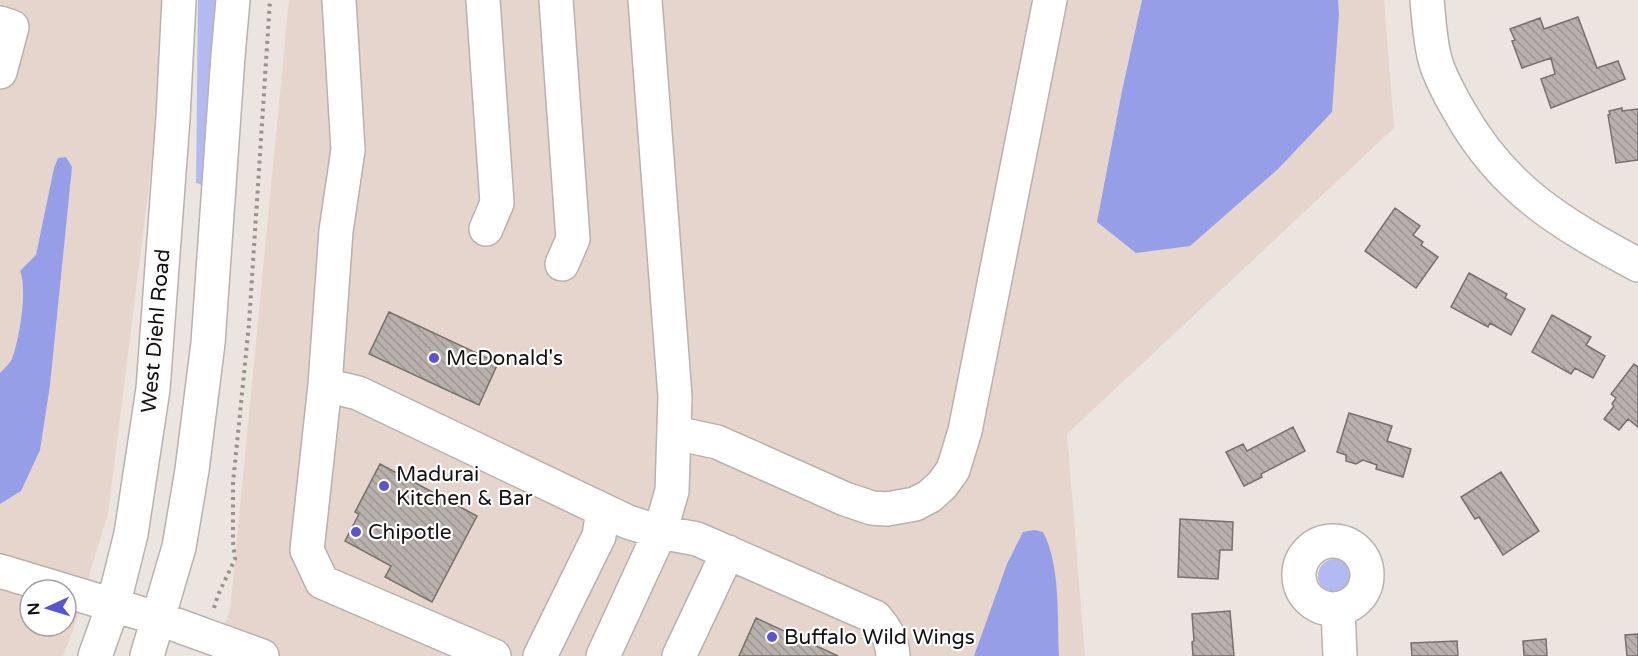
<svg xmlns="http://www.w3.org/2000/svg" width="1638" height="656" font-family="'Varela Round',sans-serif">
  <defs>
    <pattern id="building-back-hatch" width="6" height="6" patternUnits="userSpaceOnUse" patternTransform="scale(1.5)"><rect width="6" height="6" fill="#b7b0ab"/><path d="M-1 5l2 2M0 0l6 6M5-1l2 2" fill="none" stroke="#9c9692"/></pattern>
  </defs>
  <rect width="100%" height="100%" fill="#ece4df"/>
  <!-- built -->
  <path fill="#e5d5cd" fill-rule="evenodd" d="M0,0h163l-5,113 -50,400 -35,117 -10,26h-63zM30,590h36v36h-36z
    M289,0h1095l10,128 -327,306 18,222h-875l20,-45z"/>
  <!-- green -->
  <path fill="#b2baf1" d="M198,0h22l-18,185 -6,-2z
    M1318 576a17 17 0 1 1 34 0a17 17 0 1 1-34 0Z"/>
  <!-- water -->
  <path fill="#959ee7" d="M1142,0h196l1,14 -7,98 -53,56 -89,78 -54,7 -39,-31 25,-131z
    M66,157l6,10 -22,218 -10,65 -19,41 -21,13v-131c4,-4 9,-9 12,-14 7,-18 16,-70 8,-88l16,-16 18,-87 4,-10z
    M1034,530l9,2c18,34 14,86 16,124h-85l33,-92 16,-32z"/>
  <!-- building -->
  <path fill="url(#building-back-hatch)" stroke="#77706c" stroke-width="1.5" d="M1578,17l19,51 21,-7 7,18 -74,29 -10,-29 14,-5 -4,-16 -29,10 -10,-27 3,-1 -5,-11 30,-11 4,11z
    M1622,108v3l16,-2v51l-22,3 -8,-48 2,-1 -1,-3z
    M1395,208l25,18 -7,9 10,7 -2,3 17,12 -22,31 -51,-37z
    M1469,273l38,21 -2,4 20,11 -14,26 -21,-12 -2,4 -37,-20z
    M389,312l109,51 -19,42 -110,-51z
    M1552,315l39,22 -5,8 19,11 -12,22 -18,-10 -4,6 -39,-22z
    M1634,364l4,3v60l-10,-8 -9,11 -15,-11 10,-13 -2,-2 4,-6 -5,-4z
    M1349,413l43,13 -5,15 24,8 -8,28 -27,-8 1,-4 -14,-5 -7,4 -10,-3v-6l-9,-3z
    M1293,427l12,24 -44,23 1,3 -18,9 -18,-34 17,-8 4,7z
    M380,464l97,52 -45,86 -47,-25 6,-11 -46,-25 14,-27 -4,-2z
    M1501,472l38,59 -36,24 -24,-38 -4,2 -14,-22z
    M1180,519l53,3 -1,28h-12l-2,29 -40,-2z
    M1230,611l4,45h-41l-1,-14 2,-1 -2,-27z
    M756,618l82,38h-99z
    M1638,634v22h-11l-2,-21z
    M1546,639l1,17h-23l-1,-15z
    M1457,641l1,15h-46l-1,-13z"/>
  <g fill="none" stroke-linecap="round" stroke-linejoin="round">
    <!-- minor casing -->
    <g stroke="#b9b1ad" stroke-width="36">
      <path id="minor" d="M339,0l9,150 -12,81 -11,154 33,8 270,129 32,10 37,7 178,78c11,13 17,22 18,39
        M483,0l14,203 -11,26
        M556,0l17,239 -11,25
        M1427,0c2,20 3,44 9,63 5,16 14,32 22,46 44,80 102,114 180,156
        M0,23l12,4 -12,45
        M325,385l-18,165 15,32 172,74
        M675,433l42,9 128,57 27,9 15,1 28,-5 15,-8 12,-11 11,-15 12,-39 85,-431
        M1299 575a34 34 0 1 1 68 0a34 34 0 1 1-68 0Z
        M0,571l63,19
        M66,591l94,28 102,37
        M1338,609l2,47
        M95,656l18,-50 18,-72 22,-145 20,-271 6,-118
        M147,656l32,-109 13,-77 16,-127 20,-287 5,-56
        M540,656l59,-120 4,-26
        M603,656l57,-124 12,-41 3,-94 -30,-397
        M679,656l49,-104"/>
    </g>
    <!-- path -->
    <path stroke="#98928e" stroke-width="4" stroke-dasharray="3 4.5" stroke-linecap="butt" d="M214,608l4,-13 17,-36 -2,-17v-59l16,-159 21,-324"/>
    <!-- minor -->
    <use href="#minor" stroke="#fff" stroke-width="33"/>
  </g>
  <!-- markers -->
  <g fill="#5756ce" stroke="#fff" stroke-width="2">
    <circle cx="434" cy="358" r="6"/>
    <circle cx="384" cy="486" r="6"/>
    <circle cx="356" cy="532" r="6"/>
    <circle cx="772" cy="637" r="6"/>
  </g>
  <g text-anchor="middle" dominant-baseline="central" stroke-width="4.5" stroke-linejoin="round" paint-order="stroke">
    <!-- street labels -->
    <g font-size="21" fill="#141110" stroke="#fff">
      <text transform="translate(156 331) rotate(-85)">West Diehl Road</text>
    </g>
    <!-- poi labels -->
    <g font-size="21" fill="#141110" stroke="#fff" text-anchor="start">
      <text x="446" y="358">McDonald's</text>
      <text x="396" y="474">Madurai<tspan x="396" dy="24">Kitchen &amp; Bar</tspan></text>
      <text x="368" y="532">Chipotle</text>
      <text x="784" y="637">Buffalo Wild Wings</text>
    </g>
  </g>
  <!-- north arrow -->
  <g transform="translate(48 608) rotate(266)"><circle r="28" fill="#ffffff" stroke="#a1a09f" stroke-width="1.5"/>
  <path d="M0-4.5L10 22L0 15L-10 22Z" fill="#5756ce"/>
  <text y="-9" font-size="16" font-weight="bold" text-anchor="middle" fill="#141110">N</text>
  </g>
</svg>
